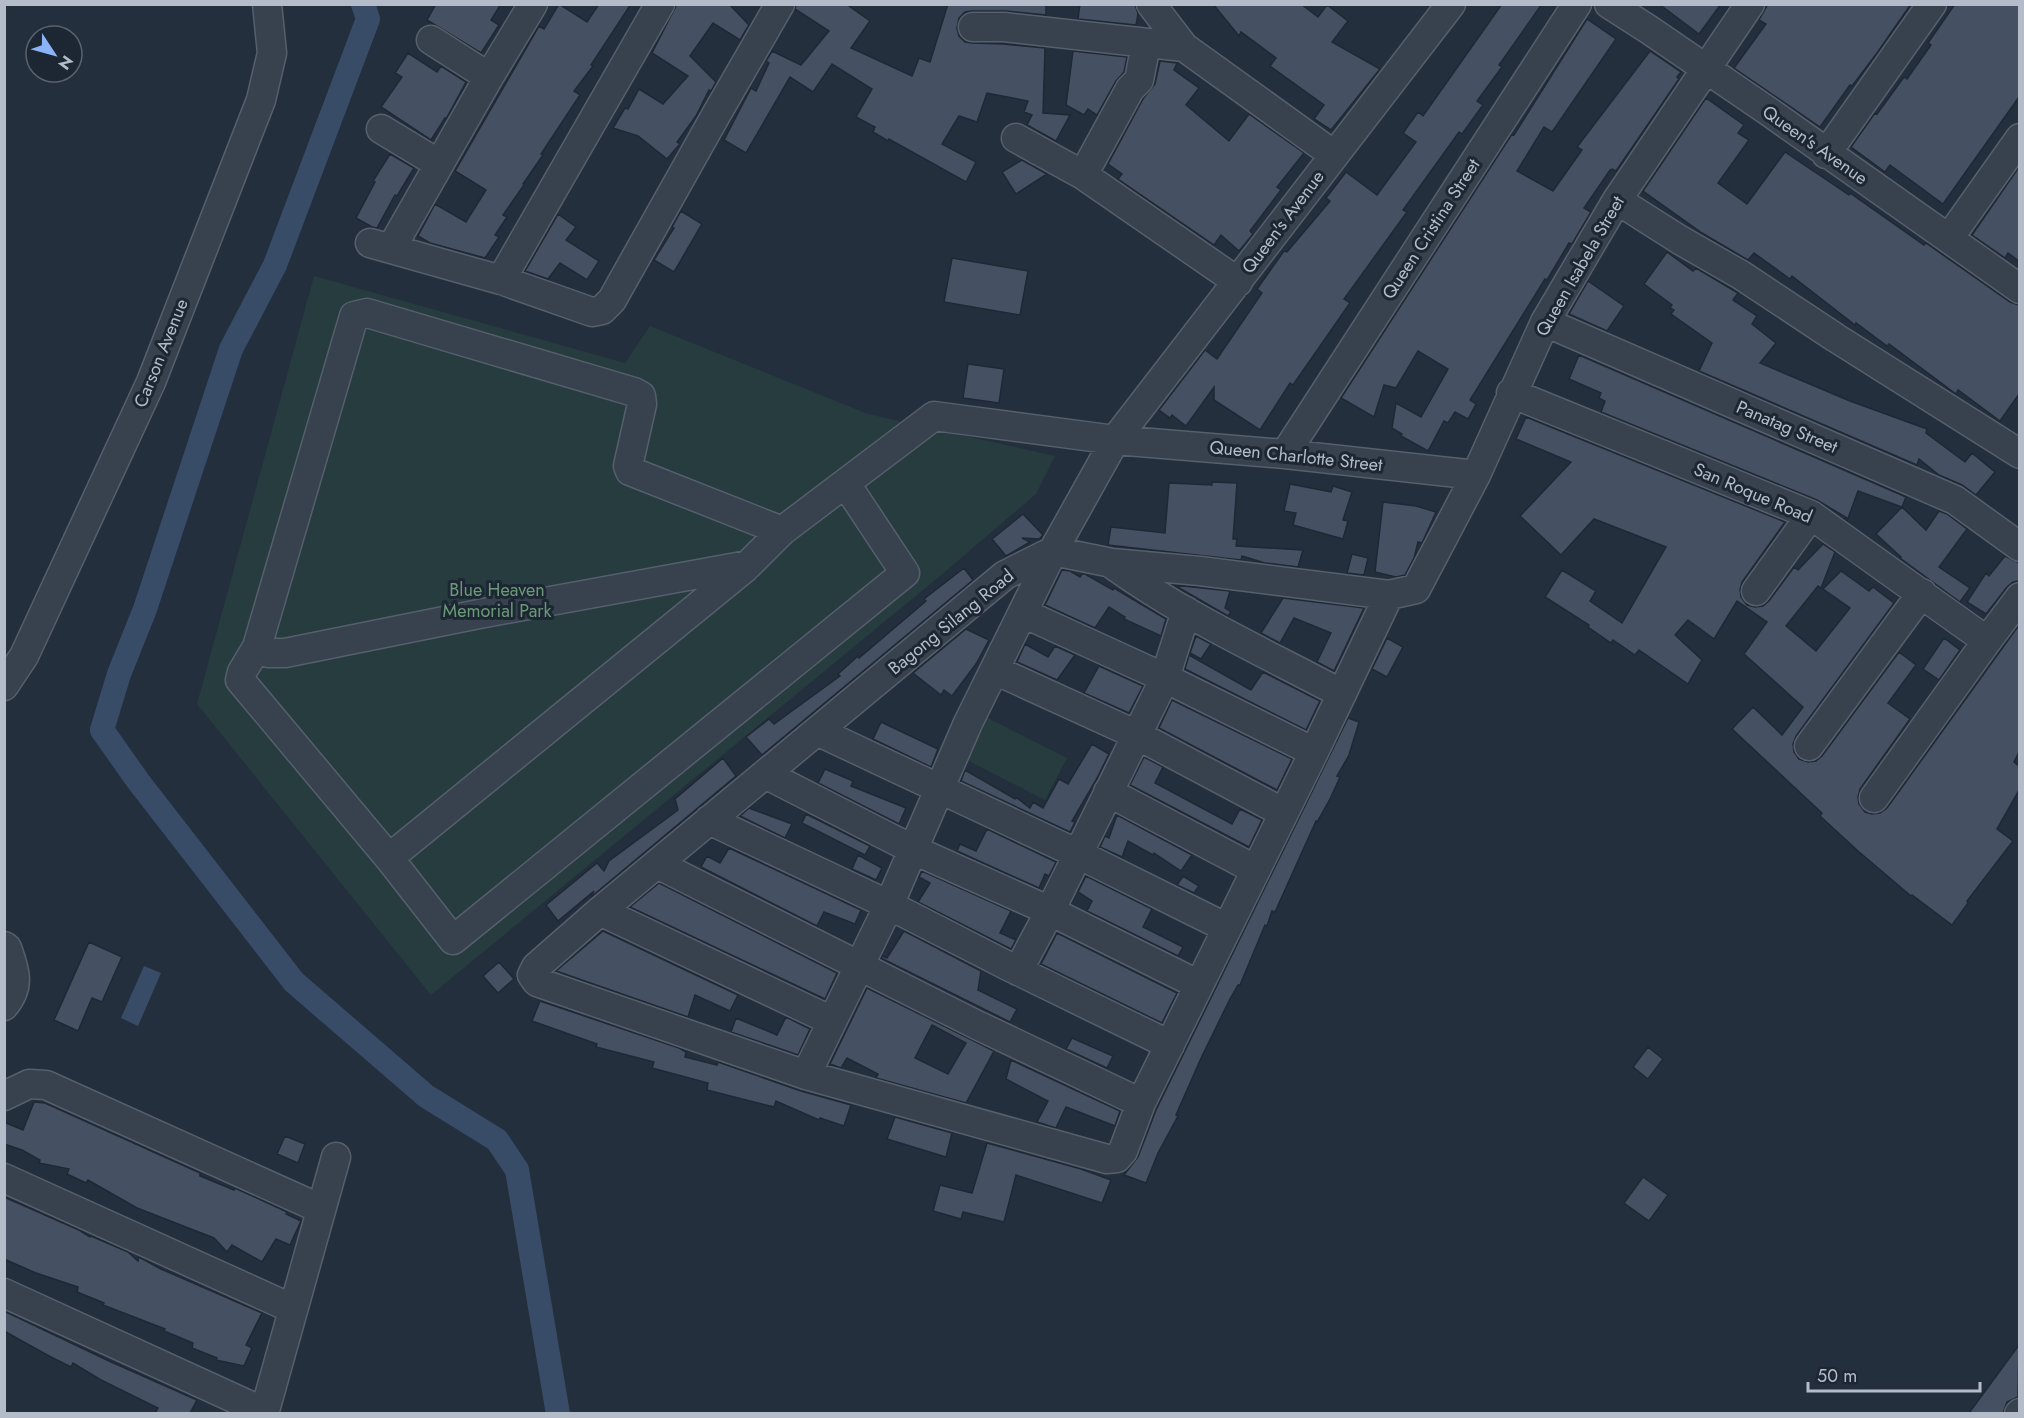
<svg xmlns="http://www.w3.org/2000/svg" width="2024" height="1418" font-family="Jost,sans-serif">
  <rect width="100%" height="100%" fill="#242f3e"/>
  <!-- green -->
  <path fill="#263c3f" d="M314,276l311,87 25,-37 218,88 187,42 -19,38 -96,82 -509,419 -234,-291z
    M984,716l83,42 -22,42 -82,-42z"/>
  <!-- water -->
  <path fill="#394c67" d="M144,966l17,7 -23,53 -17,-8z"/>
  <g fill="none" stroke-linecap="round" stroke-linejoin="round">
    <!-- canal -->
    <path stroke="#394c67" stroke-width="24" d="M363,4l5,15 -93,246 -44,84 -86,260 -26,65 -17,56 36,51 156,201 132,114 71,44 20,30 41,244"/>
  </g>
  <!-- building -->
  <path fill="#455162" stroke="#1f2835" stroke-width="1.5" fill-rule="evenodd" d="M436,4h65l-10,16 8,5 -18,28 -54,-33z
    M559,4l28,18 12,-18h32l-40,61 2,1 -19,25 6,4 -39,59 2,1 -20,29 1,1 -21,30 4,2 -12,18 4,2 -14,21 -55,-15 -12,-7 17,-32 31,18 20,-32 -31,-19 84,-145 5,3z
    M677,4h52l20,21 -9,15 -27,-17 -23,33 26,26 -5,9 -2,-1 -13,26 -19,26 3,2 -13,15 -29,-23 -25,-8 12,-20 3,1 11,-20 24,15 25,-28 -36,-23z
    M796,4h50l24,17 -19,27 61,28 7,-18 11,4 18,-58h98v11l-40,-4h-34l-7,1 -6,6 -2,10 2,8 6,6 7,1 31,1 42,4 -2,65 27,2 -14,26 -29,-16 5,-10 -8,-3 4,-11 -41,-8 -10,29 -18,-6 -17,28 34,18 -10,20 -77,-43 -1,2 -15,-9 2,-5 -19,-10 16,-28 -40,-25 -19,28 -23,-15 -44,76 -22,-13 27,-52 5,3 13,-28 -3,-2 6,-10 29,14 28,-34 -34,-22z
    M1080,4h55l3,10 -2,11 -58,-6z
    M1213,4h88l17,13 9,-12 21,16 -16,21 48,27 -49,61 -17,-11 10,-14 -54,-39 6,-8 -35,-26 -2,4z
    M1502,4h40l-43,61 3,2 -25,34 6,4 -21,29 -3,-2 -56,78 4,2 -63,87 6,4 -57,82 -3,-2 -30,47 -46,-30v-13l-28,39 -14,-11 -2,3 -11,-8 46,-60 12,9 45,-66 -5,-4 27,-38 3,1 43,-51 -4,-3 20,-26 31,23 39,-53 -13,-9 15,-21 5,4z
    M1659,4h62l-22,30z
    M1768,4h143l-34,49 -25,33 -2,-1 -30,42 -86,-59 32,-44 -7,-4z
    M1955,4h64v93l-76,107 -53,-39 -5,7 -34,-25 24,-34 2,1 27,-37 3,2 24,-34 -3,-2z
    M1587,19l29,20 -64,93 -8,-5 -27,44 36,20 29,-41 -5,-3 73,-96 31,21 -4,5 2,2 -63,92 -4,-2 -2,1 -26,38 7,4 -19,32 -3,-1 -22,37 -2,-1 -75,121 6,4 -8,15 -13,-7 -7,11 -4,-2 -16,30 -27,-15 1,-2 -10,-6 4,-25 25,14 27,-48 -30,-18 -22,37 -12,-3 -10,32 -33,-19 171,-264 2,1z
    M1073,51l54,6 -3,15 -8,9 -19,34 -9,-6 -4,6 -18,-10z
    M408,53l29,19 4,-6 25,16 -20,37 -1,-1 -14,22 -50,-33 21,-30 -7,-4z
    M1160,61l17,2 -3,7 25,18 -13,17 43,36 20,-27 55,39 -27,34 4,3 -31,41 3,3 -14,17 -18,-16 -7,10 -96,-66 4,-5 -14,-10 35,-65 12,-15z
    M1706,98l38,27 -6,8 11,7 -31,43 29,21 38,-52 64,43 1,-2 74,52 2,-2 84,59 9,3v89l-19,27 -42,-31 -2,4 -67,-50 -2,2 -31,-23 -1,2 -63,-49 -2,3 -36,-26 -6,7 -46,-27 -59,-42z
    M390,154l24,14 -17,28 -2,-1 -18,33 -5,-1 -16,-9 19,-36 -2,-1z
    M1022,160l25,14 -31,20 -14,-22z
    M2019,167v94l-11,-8 -3,5 -33,-23z
    M681,211l21,13 -28,48 -20,-12 20,-32 -2,-1z
    M558,214l18,13 -10,13 33,21 -12,19 -27,-17 -12,16 -23,-8z
    M1667,252l26,19 3,-3 42,25 -5,7 24,16 -5,8 24,19 -16,20 90,38 77,28 -1,4 39,29 7,-9 23,19 -19,23 -14,-10 -23,-10 -20,-16 -2,6 -218,-94 13,-28 -41,-29 3,-4 -4,-2 2,-3 -28,-21z
    M952,258l76,13 -8,44 -76,-13z
    M1588,281l36,25 -17,25 -38,-17z
    M1579,355l327,142 -4,10 24,23 13,-19 8,3 20,15 -28,38 31,21 -10,14 -60,-44 1,-1 -25,-23 26,-27 -44,-16 -11,30 -2,-2 2,-1 -30,-18 -216,-88 4,-11 -6,-3 2,-5 -32,-14z
    M968,364l36,5 -5,34 -36,-5z
    M1526,417l259,105 -43,60 -2,8 1,7 6,8 8,2 8,-1 6,-5 25,-34 4,3 25,-26 12,8 -14,36 -3,-2 -32,40 30,25 34,-43 -27,-19 18,-18 28,20 4,-4 21,16 -98,133 -3,8 1,8 5,7 9,3 8,-1 6,-5 77,-104 17,13 -28,38 22,16 -50,70 -2,8 1,7 6,8 7,2 8,-1 7,-5 132,-183v127l-5,10 5,4v24l-22,39 16,12 -46,60 1,2 -16,22 -40,-30 -1,1 -53,-45 -38,-35 2,-3 -90,-84 21,-22 29,28 21,-28 -59,-53 23,-32 -30,-21 -23,38 -26,-19 -13,15 27,25 -14,24 -49,-34 -4,5 -22,-15 -2,3 -23,-16 1,-2 -44,-28 17,-27 34,21 -6,10 32,22 44,-76 -72,-28 -33,36 -41,-39 51,-54 -55,-23z
    M1212,482l25,1 -4,56h4l-1,7 67,4 -5,17 -33,-4 -23,-7 -1,4 -133,-15 3,-18 54,6 4,-50 43,2z
    M1290,484l41,8 2,-6 19,6 -9,28 5,1 -5,18 -50,-14 3,-12 -12,-2z
    M1383,502l33,4 20,6 -14,31 -4,-1 -4,16 -9,17 -9,2 -21,-5z
    M1023,514l20,21 -4,4 -17,-1 8,4 -24,14 -14,-17z
    M1352,554l16,4 -4,17 -17,-2z
    M2005,556l14,7v18l-6,1 -6,5 -21,27 -19,-12 19,-29 3,3z
    M964,568l9,12 -211,175 -16,-18 23,-18 5,5 66,-48 -2,-2 20,-18 1,2 67,-57 -2,-2z
    M1062,570l8,1 10,6 2,-3h3l28,16 1,-2 52,31 -5,17 -37,-17 1,-2 -16,-10 -14,21 -50,-23z
    M1174,585l56,6 -5,17 6,4 -3,4z
    M1283,598l81,10 -30,63 -17,-9 14,-29 -37,-15 -14,25 -19,-10z
    M966,629l23,11 -13,24 -24,32 -8,-6 -3,5 -28,-22z
    M1196,636l15,8 -10,15 -11,-6z
    M1387,638l16,9 -16,30 -15,-8z
    M1944,638l16,12 -21,30 -16,-11z
    M1025,644l23,13 7,-11 20,9 -18,25 -40,-18z
    M1189,655l62,35 12,-18 57,29 -14,29 -121,-61z
    M1099,666l44,20 -14,27 -45,-20z
    M1172,700l120,59 -15,31 -118,-62z
    M1348,718l11,4 -10,33 -12,21 3,1 -10,22 -13,23 -1,-1 -41,91 -3,-1 -5,15 -2,-1 -25,60h-2l-8,14 -28,57 -26,59 2,1 -20,37 -12,30 -22,-8 14,-18 18,-47z
    M881,722l57,27 -7,18 -58,-28z
    M1092,744l17,10 -13,26 -24,41 3,1 -5,10 -109,-51 4,-11 50,29 2,-1 13,10 3,-6 10,6 16,-29 9,5z
    M1144,757l19,10 -8,16 47,25 30,16 8,-15 22,11 -13,27 -119,-62z
    M723,758l13,18 -145,121 3,-6 -36,30 -12,-16 51,-42 7,8 5,-10 69,-51 -3,-11z
    M825,769l28,12 -2,5 55,22 -7,16 -81,-41z
    M749,808l43,16 -7,14 -45,-22z
    M806,814l64,32 -5,9 -63,-32z
    M1117,815l75,40 -11,16 -27,-18 -1,2 -25,-14 -6,16 -22,-10 5,-11 4,2z
    M987,829l69,33 -7,14 -4,-2 -6,14 -82,-37 3,-7 16,7z
    M729,848l132,62 -6,14 -31,-12 -7,14 -116,-59 6,-11 13,7z
    M858,855l24,13 -6,12 -24,-11z
    M922,871l89,40 -11,22 16,7 -5,9 -93,-47 12,-19 -11,-6z
    M1086,876l66,33 -9,18 40,20 -5,9 -91,-45 5,-10 -14,-9z
    M1183,876l16,10 -5,7 -17,-8z
    M659,883l178,90 -12,26 -195,-92z
    M603,931l135,64 -8,16 -35,-16 -7,22 -132,-46z
    M904,931l77,40 -3,19 39,19 -7,13 -129,-64 1,-2 5,2z
    M1057,933l120,60 -15,30 -121,-59z
    M89,942l33,15 -20,45 -10,-4 -14,33 -24,-11z
    M499,962l15,17 -16,14 -15,-17z
    M867,988l127,63 -28,52 -90,-25 2,-4 -31,-16 -6,10 -11,-4zM932,1025l34,18 -18,31 -33,-16z
    M540,1001l139,47 7,4 -1,5 32,8 1,-3 83,29 50,14 -7,21 -24,-8 -1,2 -43,-19 -2,6 -67,-17 1,-7 -56,-15 2,-6 -58,-15 1,-3 -65,-23z
    M786,1017l24,12 -12,26 -67,-23 5,-14 41,17z
    M1072,1038l41,18 -6,12 -41,-19z
    M1648,1047l15,12 -15,20 -15,-12z
    M1011,1060l109,51 -5,15 -49,-19 -10,21 -19,-6 11,-21 -42,-22z
    M34,1102l11,1 155,70v3l34,14 1,-2 52,24 -1,2 15,7 -11,24 -14,-6 -14,23 -30,-17 -5,7 -13,-14 -77,-30 -49,-28 -2,3 -19,-9 2,-5 -30,-6 1,-3 -18,-10 -18,-6v-22l19,8z
    M895,1117l57,16 -6,24 -59,-18z
    M285,1136l20,8 -7,19 -21,-9z
    M987,1143l94,26 30,11 -9,23 -86,-28 -12,47 -41,-10 -2,7 -28,-8 7,-26 32,8z
    M1643,1177l25,18 -19,26 -25,-18z
    M4,1197l75,33 11,7 1,-1 37,16 10,9 1,-4 22,12 101,44 -16,32 6,3 -8,18 -28,-6 1,-2 -25,-10 1,-5 -29,-12 1,-2 -62,-24 1,-2 -27,-11 1,-5 -42,-14 -32,-14z
    M4,1311l105,50 88,39 -7,13h-35l3,-5 -57,-28 -28,-17 -2,4 -22,-11 -45,-25z
    M2019,1345l-1,52 -11,5 -4,11h-34z"/>
  <g fill="none" stroke-linecap="round" stroke-linejoin="round">
    <!-- minor casing -->
    <g stroke="#565f6c" stroke-width="31">
      <path id="minor" d="M1151,4l33,43 150,108
        M1609,4l39,25 120,82 252,178
        M973,27h31l180,20
        M431,40l58,37
        M381,129l58,35
        M1016,138l67,37 155,107
        M1826,154l106,-150
        M1083,175l47,-86 9,-9 7,-36
        M1617,200l63,40 61,35 95,63 184,116
        M1949,238l71,-100
        M370,243l131,37 91,32 10,-2 10,-10 104,-185 64,-111
        M392,247l97,-170 44,-73
        M501,280l159,-276
        M1545,322l410,178 65,47
        M1511,393l300,122 176,126 33,-44
        M1285,454l292,-450
        M782,531l-152,-60 -2,-5 14,-62 -1,-8 -7,-4 -267,-79 -13,3 -97,331 -15,25 -2,8 149,178 64,82 452,-367 -59,-89
        M1113,565c71,51 152,88 229,129
        M1756,591l55,-76
        M1389,595l-75,157 -173,351 -18,48 -6,7 -10,1 -301,-84 -269,-93 -5,-7 4,-8 64,-56 405,-336 48,-24 59,12 88,8 189,24 27,-6 60,-114 69,-153 72,-122 133,-196
        M1023,613l142,65 149,74
        M257,647l11,6h17l194,-39 269,-49 34,-34 152,-115 181,24 170,14 191,21
        M995,670l142,65 147,78
        M4,686l20,-30 127,-274 110,-282 11,-47 -5,-49
        M817,731l261,123 149,74
        M1809,746l113,-153
        M765,774l149,76 136,61 149,74
        M1108,792l148,78
        M1874,798l113,-157
        M709,820l180,85 117,60 164,80
        M389,858l356,-290
        M657,864l320,161 164,78
        M600,911l232,110
        M4,946l3,2c8,22 14,38 -3,58
        M1018,971l32,-60 115,-233 21,-67
        M806,1075l83,-170 79,-182 85,-172 62,-111 336,-436
        M4,1096l25,-12 17,1 275,124
        M4,1178l289,131
        M4,1293l260,119
        M264,1414l72,-257
        M2019,1414l1,-1"/>
    </g>
    <!-- minor -->
    <use href="#minor" stroke="#38414e" stroke-width="28"/>
  </g>
  <g text-anchor="middle" dominant-baseline="central" stroke-width="6" stroke-linejoin="round" paint-order="stroke">
    <!-- street labels -->
    <g font-size="18" fill="#b4bcc9" stroke="#1d2633">
      <text transform="translate(1815 145) rotate(35)">Queen's Avenue</text>
      <text transform="translate(1283 222) rotate(-53)">Queen's Avenue</text>
      <text transform="translate(1431 229) rotate(-57)">Queen Cristina Street</text>
      <text transform="translate(1580 266) rotate(-60)">Queen Isabela Street</text>
      <text transform="translate(161 353) rotate(-68)">Carson Avenue</text>
      <text transform="translate(1787 427) rotate(23)">Panatag Street</text>
      <text transform="translate(1296 456) rotate(6)">Queen Charlotte Street</text>
      <text transform="translate(1753 493) rotate(23)">San Roque Road</text>
      <text transform="translate(951 622) rotate(-39)">Bagong Silang Road</text>
    </g>
    <!-- park labels -->
    <g font-size="18" fill="#6b9a76" stroke="#1d2633">
      <text x="497" y="590">Blue Heaven<tspan x="497" dy="21">Memorial Park</tspan></text>
    </g>
  </g>
  <!-- border -->
  <rect width="2024" height="1418" fill="none" stroke="#b4bcc9" stroke-width="12"/>
  <!-- north arrow -->
  <g transform="translate(54 54) rotate(126)"><circle r="28" fill="#1d2633" stroke="#59626f" stroke-width="1.5"/>
  <path d="M0-4.5L10 22L0 15L-10 22Z" fill="#8ab4f8"/>
  <text y="-9" font-size="16" font-weight="bold" text-anchor="middle" fill="#b4bcc9">N</text>
  </g>
  <!-- scale -->
  <path d="M1808 1382v9h172v-9" fill="none" stroke="#b4bcc9" stroke-width="3"/>
  <text x="1817" y="1382" font-size="18" fill="#b4bcc9" stroke="#1d2633" stroke-width="4.5" paint-order="stroke">50 m</text>
</svg>
